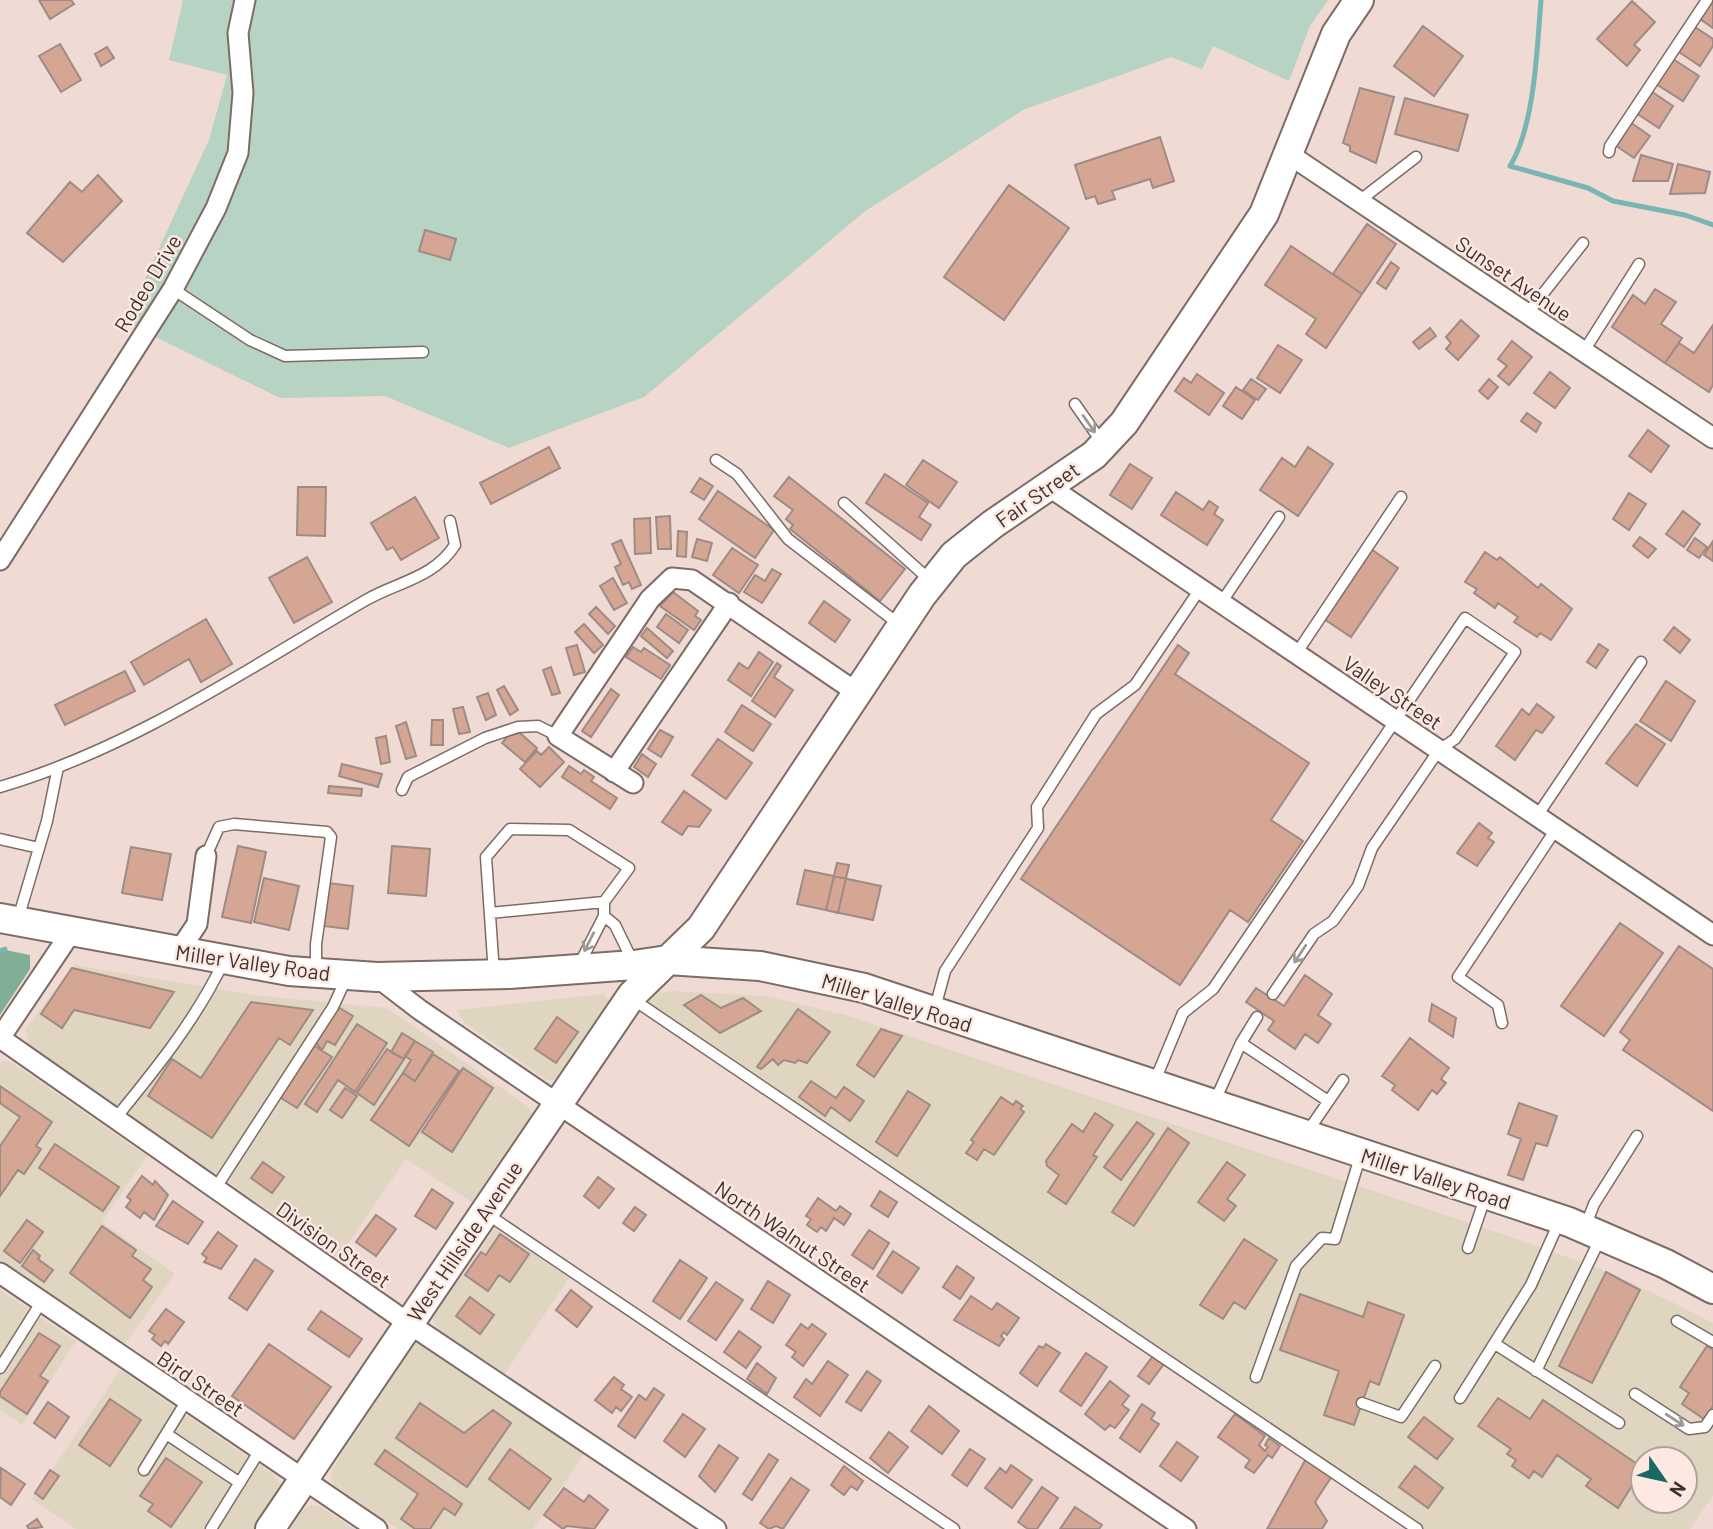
<svg xmlns="http://www.w3.org/2000/svg" width="1713" height="1529" font-family="Barlow,sans-serif">
  <rect width="100%" height="100%" fill="#efdbd4"/>
  <!-- commercial -->
  <path fill="#e0d5c1" fill-rule="evenodd" d="M74,965l180,30 133,13 140,98 5,6v10l-56,83 -70,-46 -68,99 -309,-213 -4,-15z
    M673,991l93,5 80,19 671,224 83,30 70,32 43,22v172l-23,34h-282l-767,-521 17,-15zM1643,1459h42v42h-42z
    M603,994l7,8 -48,72 -8,6h-7l-82,-57 -9,-13z
    M3,1061l8,1 136,94 -45,66 73,52 -51,71 -124,-85v-197z
    M495,1228l74,50 -67,100 -63,-44 -7,-16z
    M0,1290l76,51 -54,84 -22,-15z
    M419,1343l165,111 -51,75h-135l-64,-44 -4,-7 2,-9 82,-125z
    M120,1370l154,105 7,10v8l-25,36h-180l-44,-30z
    M311,1505l9,1 34,23h-64l13,-19z"/>
  <!-- green -->
  <path fill="#b7d3c3" d="M183,0h1145l-18,26 -21,55 -76,-35 -11,23 -31,-12 -148,53 -159,102 -220,185 -135,51 -124,-52 -105,2 -155,-76 84,-182 18,-65 -58,-15z"/>
  <!-- forest -->
  <path fill="#81af96" d="M0,949l30,6v14l-30,46z"/>
  <g fill="none" stroke-linecap="round" stroke-linejoin="round">
    <!-- stream -->
    <path stroke="#7ab5b5" stroke-width="5" d="M1541,0c-4,48 -6,125 -31,166l78,22 25,13 72,14 28,10
      M0,951l5,-2"/>
  </g>
  <!-- building -->
  <path fill="#d5a694" stroke="#9e8b85" stroke-width="2" d="M39,0h32l3,4 -24,15z
    M1713,0v28l-13,-9z
    M1632,1l23,21 -21,23 6,5 -13,16 -30,-27z
    M1423,26l40,30 -29,40 -40,-30z
    M1695,27l18,12v7l-13,20 -21,-14z
    M60,44l21,36 -20,12 -22,-36z
    M107,47l7,11 -13,8 -6,-12z
    M1673,59l26,17 -16,25 -27,-17z
    M1360,88l34,9 -18,66 -26,-12v-5l-7,-3z
    M1651,91l22,15 -14,22 -23,-15z
    M1405,98l63,17 -10,36 -63,-17z
    M1630,122l20,14 -16,22 -19,-13z
    M1160,137l14,44 -21,7 -3,-9 -38,12 3,8 -17,5 -3,-8 -9,3 -11,-34z
    M1641,155l32,9 -5,17h-35z
    M1678,164l32,8 -5,21 -35,1z
    M98,175l24,26 -59,61 -36,-29 43,-51 12,10z
    M1009,185l60,43 -65,92 -60,-43z
    M1367,224l29,20 -34,50 -29,-20z
    M425,230l31,9 -6,21 -31,-9z
    M1291,246l71,48 -36,54 -20,-14 10,-15 -51,-34z
    M1391,262l8,6 -13,21 -9,-6z
    M1655,289l21,13 -15,22 21,14 -17,25 -53,-36 21,-32 12,9z
    M1461,320l18,16 -21,24 -12,-11 5,-6 -5,-6z
    M1713,325v60l-4,7 -44,-29 14,-20 15,10z
    M1430,328l6,8 -17,13 -6,-7z
    M1512,341l20,16 -23,28 -11,-9 9,-10 -9,-7z
    M1278,345l24,15 -22,33 -23,-15z
    M1550,372l20,16 -15,20 -21,-15z
    M1197,374l27,19 -15,22 -34,-24 9,-13 7,5z
    M1251,379l15,10 -8,11 -15,-10z
    M1489,379l9,8 -10,12 -9,-8z
    M1236,387l19,13 -13,19 -19,-13z
    M1527,413l14,10 -5,9 -15,-11z
    M1648,430l21,16 -18,26 -22,-16z
    M549,447l11,21 -69,36 -11,-21z
    M1308,447l25,17 -35,52 -38,-26 22,-32 13,9z
    M923,460l34,22 -18,26 -33,-23z
    M1130,464l22,14 -20,31 -22,-14z
    M885,474l43,29 -9,14 12,8 -10,15 -55,-37z
    M789,477l116,92 -25,32 -90,-72 3,-4 -7,-6 7,-9 -19,-14z
    M700,478l13,8 -9,14 -13,-8z
    M298,487h28l-1,49 -28,-1z
    M718,491l56,39 -19,28 -56,-39z
    M1176,492l27,18 6,-9 9,6 -4,7 9,6 -16,25 -46,-30z
    M1629,493l17,11 -17,26 -16,-11z
    M415,497l24,41 -38,22 -8,-13 -6,3 -16,-27z
    M1683,511l17,13 -16,23 -18,-13z
    M670,516l1,33h-13l-2,-32z
    M650,518l1,35 -16,1 -1,-35z
    M678,531l9,1 -1,25 -9,-1z
    M1640,537l16,12 -8,9 -15,-12z
    M1695,538l12,9 -8,11 -12,-8z
    M697,539l15,4 -5,18 -15,-4z
    M621,540l20,45 -9,4 -3,-7 -6,3 -8,-18 6,-3 -9,-20z
    M1713,541v20l-9,-6z
    M732,548l26,17 -19,28 -26,-18z
    M1371,549l27,19 -47,69 -27,-18z
    M1485,552l12,8 3,-3 38,31 3,-4 31,25 -21,31 -11,-7 -3,4 -23,-15 4,-5 -20,-14 -3,5 -21,-15 3,-4 -12,-7z
    M307,557l25,45 -38,21 -25,-45z
    M772,569l9,5 -19,29 -18,-11 11,-17 10,6z
    M613,578l14,25 -13,7 -14,-24z
    M673,592l25,19 -3,5 6,4 -7,10 -34,-24z
    M824,601l26,19 -15,22 -26,-19z
    M596,607l19,19 -7,8 -19,-20z
    M666,614l22,16 -9,13 -22,-16z
    M206,619l26,45 -31,18 -12,-23 -45,26 -13,-23z
    M584,624l19,21 -9,8 -19,-21z
    M1674,627l16,13 -10,13 -16,-13z
    M647,628l26,23 -6,7 -26,-22z
    M1599,644l9,6 -12,18 -9,-6z
    M577,645l8,27 -11,3 -8,-27z
    M1178,645l11,8 -14,21 134,89 -38,57 32,21 -55,81 -18,-12 -50,75 -159,-106z
    M633,647l8,5 3,-4 26,17 -9,14 -35,-22z
    M759,652l14,10 -22,34 -23,-16 11,-17 9,6z
    M777,663l4,3 -7,11 19,13 -18,27 -23,-16z
    M551,667l9,26 -8,2 -9,-25z
    M125,671l10,20 -70,34 -10,-20z
    M1666,681l29,20 -24,40 -31,-20z
    M504,686l14,24 -8,5 -13,-25z
    M611,689l8,6 -28,42 -9,-6z
    M488,693l8,22 -10,5 -9,-23z
    M1537,704l17,13 -12,16 -6,-3 -21,30 -19,-14 26,-37 7,6z
    M742,705l29,19 -18,27 -28,-19z
    M463,707l7,25 -11,2 -6,-25z
    M432,720h11v25h-12z
    M406,722l10,34 -10,3 -10,-33z
    M1636,724l29,20 -28,42 -31,-23z
    M660,730l13,7 -12,20 -13,-8z
    M520,733l17,15 -12,14 -23,-19 7,-8z
    M386,736l4,26 -9,2 -5,-26z
    M718,739l34,24 -26,36 -34,-24z
    M549,747l15,15 -24,25 -20,-18 17,-18 4,4z
    M642,754l14,10 -8,13 -14,-10z
    M342,764l40,10 -4,13 -39,-11z
    M569,766l12,8 3,-4 10,7 -3,4 26,17 -7,11 -48,-32z
    M329,786l33,3 -1,7 -33,-3z
    M684,791l27,19 -12,17 -11,-1 -6,9 -20,-13z
    M1479,823l13,10 -4,5 6,4 -17,24 -20,-13z
    M238,846l28,6 -15,71 -29,-6z
    M392,846l38,3 -4,47 -38,-3z
    M131,847l40,7 -9,46 -40,-7z
    M837,863l12,2 -11,48 -12,-3z
    M805,870l76,16 -8,34 -76,-16z
    M264,878l35,8 -10,44 -35,-8z
    M328,883l25,3 -5,43 -25,-3z
    M1620,923l43,30 -59,83 -43,-30z
    M1679,946l34,23v142l-90,-61 7,-10 -10,-8z
    M72,968l102,24 -24,36 -76,-18 -12,18 -21,-14z
    M1305,975l27,19 -14,21 13,9 -13,19 -13,-9 -10,15 -27,-19 6,-9 -28,-19 10,-14 28,18z
    M701,995l20,13 22,-10 18,13 -41,22 -36,-28z
    M251,1002l62,8 -23,35 -11,-7 -67,100 -64,-42 24,-37 29,19z
    M1432,1004l24,14 -3,19 -24,-16z
    M338,1007l15,9 -18,29 -8,-4 -5,9 -6,-7z
    M798,1009l32,23 -23,31 -9,-3 -3,3 -11,-3 -6,5 -5,-6 -12,10 -4,-2z
    M557,1017l21,15 -22,31 -21,-14z
    M357,1024l30,19 -32,49 -17,-12 -21,32 -12,-8z
    M881,1029l21,7 -28,41 -17,-12z
    M402,1033l13,8 -11,18 -13,-7z
    M1410,1038l39,30 -8,11 5,4 -9,11 -5,-4 -14,20 -26,-20 3,-5 -13,-9z
    M415,1041l18,11 -18,29 -12,-8 8,-13 -6,-4z
    M313,1045l19,12 -35,51 -19,-12z
    M387,1049l17,10 -30,46 -17,-12z
    M433,1054l26,17 -50,75 -38,-26 32,-47 12,8z
    M463,1068l30,20 -41,64 -30,-20z
    M811,1081l25,17 8,-11 20,14 -14,20 -19,-14 -6,9 -26,-19z
    M0,1086l52,36 -16,24 5,3 -17,25 -6,-4 -18,26v-50l20,-29 -20,-14z
    M345,1088l12,8 -15,22 -12,-8z
    M908,1091l22,14 -33,51 -21,-14z
    M1001,1097l12,8 3,-4 7,5 -3,3 4,3 -30,43 -10,-6 -7,11 -11,-7 8,-11 -3,-2z
    M1519,1103l38,13 -10,30 -11,-3 -13,37 -15,-5 13,-36 -13,-5z
    M1095,1113l18,12 -20,30 4,2 -31,47 -18,-12 11,-17 -12,-9 -1,-5 26,-37 11,8z
    M1137,1122l17,12 -33,46 -17,-13z
    M1168,1128l21,15 -55,83 -22,-14z
    M55,1144l64,43 -16,24 -64,-43z
    M263,1162l21,15 -12,16 -21,-15z
    M1227,1162l18,13 -18,24 9,7 -12,15 -26,-19z
    M142,1176l11,9 2,-4 13,14 -14,25 -10,-8 -4,6 -14,-11 5,-7 -4,-3z
    M598,1177l16,12 -15,19 -15,-12z
    M432,1189l21,14 -17,26 -21,-13z
    M880,1191l17,11 -9,15 -17,-11z
    M818,1198l18,13 4,-5 11,8 -7,11 -10,-7 -8,13 -5,-4 -4,5 -10,-7 4,-6 -5,-3z
    M173,1201l30,21 -15,22 -32,-18z
    M635,1207l11,8 -12,16 -11,-8z
    M376,1215l20,14 -20,27 -20,-14z
    M27,1220l16,12 -23,31 -16,-12z
    M102,1226l34,24 -4,6 19,13 -8,11 9,7 -22,31 -60,-45z
    M869,1230l20,13 -16,26 -21,-14z
    M218,1232l19,14 -16,23 -17,-7 3,-4 -5,-4z
    M500,1234l29,20 -19,28 -11,-7 -11,16 -23,-16 16,-23 5,3z
    M1244,1239l33,21 -32,49 -11,-7 -11,17 -23,-14z
    M33,1250l7,6 -2,3 15,11 -9,12 -22,-16z
    M893,1251l26,17 -17,25 -25,-17z
    M255,1259l18,12 -26,39 -18,-12z
    M680,1260l27,18 -27,41 -27,-18z
    M957,1266l17,12 -14,21 -17,-12z
    M1606,1272l34,18 -48,93 -33,-17z
    M768,1281l22,14 -17,28 -22,-14z
    M716,1282l27,18 -27,40 -28,-19z
    M571,1290l21,17 -15,20 -21,-17z
    M1300,1294l63,23 5,-15 36,13 -25,70 -9,-4 -16,44 -30,-10 15,-44 -59,-21z
    M971,1296l21,14 5,-7 22,15 -12,17 -3,-3 -3,4 3,3 -5,7 -45,-26z
    M470,1297l24,18 -14,19 -24,-18z
    M166,1309l18,13 -16,22 -3,-3 -4,5 -9,-7 3,-4 -6,-4z
    M321,1311l41,28 -13,18 -41,-28z
    M801,1324l7,5 4,-5 14,10 -23,32 -11,-9 4,-5 -10,-7z
    M739,1331l22,16 -15,21 -22,-16z
    M39,1333l21,13 -20,30 8,5 -21,33 -27,-18v-4z
    M269,1344l62,43 -37,52 -62,-43z
    M1046,1344l14,9 -23,33 -17,-13 19,-27 4,2z
    M1707,1346l6,4v56l-9,13 -22,-15 7,-11 -9,-6z
    M1086,1353l21,14 -26,39 -21,-15z
    M1153,1356l11,8 -15,20 -11,-8z
    M828,1361l20,14 -28,41 -26,-19 12,-18 6,5z
    M757,1363l19,15 -9,16 -20,-15z
    M867,1371l14,10 -20,30 -15,-9z
    M614,1377l10,8 -3,4 11,8 -11,14 -5,-4 -4,6 -17,-13z
    M1110,1381l19,15 -7,9 7,5 -14,18 -5,-3 -5,5 -20,-16z
    M654,1388l10,7 -29,43 -17,-12 21,-31 7,5z
    M1498,1398l32,21 13,-19 100,68 -25,40 -32,-22 5,-7 -34,-24 -15,22 -8,-6 -5,7 -17,-12 4,-6 -9,-6 4,-5 -33,-23z
    M110,1399l31,21 -31,46 -31,-21z
    M48,1402l21,15 -14,21 -21,-15z
    M420,1403l44,30 29,-23 18,13 -44,64 -71,-49z
    M1142,1404l13,9 -4,6 8,5 -19,28 -20,-14z
    M929,1406l30,25 -17,23 -31,-23z
    M683,1414l22,15 -20,28 -21,-16z
    M1235,1414l30,22 -6,9 6,6 3,-4 -3,-2 4,-7 11,8 -8,12 -4,-3 -14,18 -9,-6 5,-7 -32,-23z
    M1424,1417l29,22 -16,20 -29,-22z
    M889,1432l19,15 -20,26 -18,-15z
    M1177,1442l21,15 -17,24 -21,-15z
    M719,1445l19,13 -23,34 -16,-16z
    M510,1449l41,30 -22,30 -40,-30z
    M970,1449l15,10 -18,27 -15,-11z
    M385,1450l77,54 -7,11 -11,-7 -14,21h-15l-14,-10 17,-25 -43,-30z
    M769,1454l9,6 -26,40 -9,-6z
    M1307,1457l27,16 -19,29 12,19 -5,8h-55z
    M166,1458l36,24 -31,45 -23,-16 5,-7 -13,-8z
    M1011,1465l21,15 -20,28 -27,-20 15,-20 6,5z
    M844,1466l19,15 -6,9 -6,-4 -7,9 -13,-10z
    M1415,1466l28,22 -15,20 -29,-21z
    M1,1468l24,16 -14,21 -11,-8z
    M50,1470l9,6 -16,23 -8,-6z
    M791,1478l18,12 -26,39 -7,-3 -7,3 -9,-6z
    M1042,1487l16,11 -21,31h-9l-10,-7z
    M564,1488l20,14 5,-7 19,15 -14,19 -27,-3 -4,3 -19,-14z
    M1075,1507l27,18 -3,4h-39z
    M37,1519l5,8 -13,2 -2,-3z"/>
  <g fill="none" stroke-linecap="round" stroke-linejoin="round">
    <!-- lane casing -->
    <g stroke="#7d6c65" stroke-width="13">
      <path id="lane" d="M1609,152l1,-6 97,-146
        M1359,201l57,-44
        M173,289l77,51 35,16 138,-4
        M1527,314l56,-71
        M1584,351l55,-87
        M1075,404l28,40
        M716,460l21,14 51,65 112,86
        M844,503l88,79
        M1221,603l58,-86
        M1296,654l105,-157
        M0,787c133,-39 247,-118 366,-187 31,-18 68,-22 89,-55l-5,-24
        M402,790l6,-13 77,-39 33,-11 20,-1 20,10
        M1537,816l104,-154
        M0,839l39,9
        M206,856l13,-29 15,-3 93,8 4,5 -15,107v25
        M490,913l114,-11
        M604,916l11,9 18,37
        M18,919l29,-98 11,-54
        M494,974l-8,-117 24,-28 59,1 60,38 -25,34v14l-25,49
        M631,998l786,531
        M935,1008l10,-37 93,-143 -1,-21 59,-93 39,-29 65,-96
        M1502,1023l-4,-18 -40,-28 98,-148
        M1241,1043l16,-26
        M1154,1083l29,-70 30,-24 252,-371 50,34 -60,87 -16,11 -67,98 -14,38 -25,35 -19,13 -41,60
        M1214,1103l27,-60 87,58
        M115,1119c40,-49 80,-98 108,-156
        M1308,1131l35,-51
        M215,1189l118,-182 13,-28
        M487,1214l467,315
        M1586,1225l8,-21 43,-68
        M1468,1248l18,-53
        M1677,1321l36,21
        M1495,1344l124,79
        M0,1368l42,-67
        M1536,1371l65,-134
        M1256,1377l40,-111 26,-28 13,1 26,-85
        M1635,1394l54,35 16,-2 8,-12
        M1460,1398l71,-113 29,-65
        M1362,1403l39,14 34,-51
        M168,1435l72,48
        M144,1470l43,-70
        M211,1529l49,-79"/>
    </g>
    <!-- street casing -->
    <g stroke="#7d6c65" stroke-width="23">
      <path id="street" d="M1290,155l423,283
        M1048,486l665,449
        M0,560l173,-271 43,-81 22,-55 5,-60 -5,-60 7,-33
        M614,772l115,-169
        M633,783l-75,-47 92,-137 22,-21 20,2 164,112
        M72,931l-72,107 408,285 308,206
        M179,951l18,-27 9,-68
        M377,977l43,33 138,94 628,425
        M0,1273l377,256"/>
    </g>
    <!-- secondary casing -->
    <g stroke="#7d6c65" stroke-width="32">
      <path id="secondary" d="M0,918l289,53 88,6 132,-3 125,-9 33,-5 93,6 104,22 705,234 97,42 47,25
        M270,1529l362,-534 69,-67 221,-333 32,-40 39,-31 101,-69 30,-32 140,-209 72,-180 23,-34"/>
    </g>
    <!-- lane -->
    <use href="#lane" stroke="#fff" stroke-width="10"/>
    <!-- street -->
    <use href="#street" stroke="#fff" stroke-width="19"/>
    <!-- secondary -->
    <use href="#secondary" stroke="#fff" stroke-width="28"/>
  </g>
  <!-- one-way arrows -->
  <defs><path id="oneway-shaft" d="M-6 0H5M1.5-3L5.5 0L1.5 3" fill="none" stroke-width="1.6" stroke-linecap="round" stroke-linejoin="round" transform="scale(1.75)"/></defs>
  <g stroke="#9e9a98">
    <use href="#oneway-shaft" transform="translate(1089 424) rotate(55)"/>
    <use href="#oneway-shaft" transform="translate(589 942) rotate(117)"/>
    <use href="#oneway-shaft" transform="translate(1300 954) rotate(124)"/>
    <use href="#oneway-shaft" transform="translate(1675 1420) rotate(33)"/>
  </g>
  <g text-anchor="middle" dominant-baseline="central" stroke-width="5" stroke-linejoin="round" paint-order="stroke">
    <!-- street labels -->
    <g font-size="21" fill="#3c3431" stroke="#fde9e1">
      <text transform="translate(1514 278) rotate(34)">Sunset Avenue</text>
      <text transform="translate(147 283) rotate(-59)">Rodeo Drive</text>
      <text transform="translate(1037 494) rotate(-35)">Fair Street</text>
      <text transform="translate(1393 692) rotate(34)">Valley Street</text>
      <text transform="translate(253 962) rotate(8)">Miller Valley Road</text>
      <text transform="translate(897 1002) rotate(17)">Miller Valley Road</text>
      <text transform="translate(1436 1178) rotate(18)">Miller Valley Road</text>
      <text transform="translate(793 1236) rotate(34)">North Walnut Street</text>
      <text transform="translate(464 1241) rotate(-56)">West Hillside Avenue</text>
      <text transform="translate(334 1244) rotate(35)">Division Street</text>
      <text transform="translate(201 1383) rotate(34)">Bird Street</text>
    </g>
  </g>
  <!-- north arrow -->
  <g transform="translate(1664 1480) rotate(124)"><circle r="33" fill="#fde9e1" stroke="#b0a19b" stroke-width="2"/>
  <path d="M0-5L12 26L0 18L-12 26Z" fill="#1a6765"/>
  <text y="-10" font-size="19" font-weight="bold" text-anchor="middle" fill="#3c3431">N</text>
  </g>
</svg>
